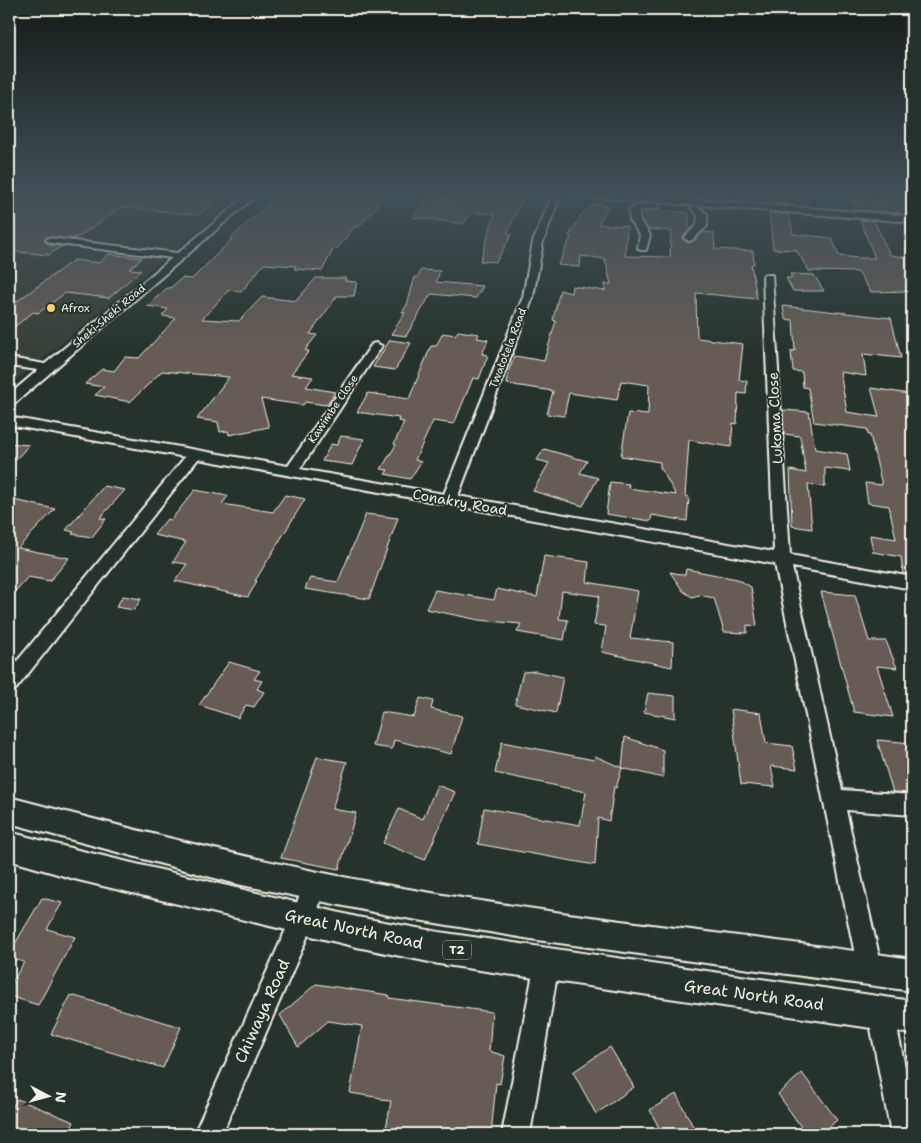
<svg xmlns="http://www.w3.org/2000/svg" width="921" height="1143" font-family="'Shantell Sans',sans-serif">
  <rect width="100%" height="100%" fill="#26332d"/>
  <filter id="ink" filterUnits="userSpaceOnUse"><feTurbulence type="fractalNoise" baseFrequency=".02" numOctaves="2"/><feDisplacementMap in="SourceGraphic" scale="10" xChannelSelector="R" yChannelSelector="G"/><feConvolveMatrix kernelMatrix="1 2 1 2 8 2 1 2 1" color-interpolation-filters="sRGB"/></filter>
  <g filter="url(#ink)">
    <!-- built -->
    <path fill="#393f39" d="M9,193h234l-234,194z"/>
    <!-- building -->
    <path fill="#665b55" stroke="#f4f1e8" d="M25,193h170l26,3 -23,19 -76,-8 -42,29 -8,3 -25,-2 -2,5 6,3 11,1 -13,9 -40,-4v-49z
      M280,193h108l-29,34h-5l-17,22 -3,-1 -12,23 -28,-2 2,-3 -32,-2 -23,28 -12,-2 -27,29 37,2 23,-24 34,4 20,-23h30l-1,3 12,1 -3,14h-17l-27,38 7,1 -12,15 4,1 -18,23 22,3 -7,10 29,5 -9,13 -21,-3 -2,3 -42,-6 8,28 -40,8 -1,-4 -8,1 -2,-10 -21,-3 32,-42 -67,-6 -32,31 -35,-7 9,-8 -19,-3 17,-15 12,2 11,-14 14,1 37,-40 -14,-2 6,-7 -21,-3 20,-18h3l12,-10 10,1 40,-40h-2z
      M467,193h25l31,4 -16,37h5l-16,28 -16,-1 15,-47 -23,-2 -9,12 -50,-7 14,-20 36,3z
      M765,193h16l3,11 -17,-1z
      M877,193h35v21l-12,-5 -1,4 -43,-3 -4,-11 29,2z
      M594,204l15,2 -11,18 29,2 -2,30 45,1 1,-26 -23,-2 -4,-5 1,-12 10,-2 34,3v17l-7,8 6,5 5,-2 10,-9 11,1 1,16 38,2 1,13h-3l6,35 -61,-6 1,45 46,6 -4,36 8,1 -1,13 -8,-1 -1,31 -4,-1 -2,24 -42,-7 -4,56 4,1 -2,24 -35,-6 -1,6 -45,-7 4,-32 19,2 -1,4 48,7 -16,-28v-5l-39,-6 7,-43 20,2 1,-30 -28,-4 -4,19 -48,-7 -5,23 -17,-2 6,-23 -46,-7 2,-14 6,-14 29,5 12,-40 -3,-1 7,-30 11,3 1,-7 33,5v-7h6l-6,-25 -24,-3 -1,11 -22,-2 13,-28 -2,-1 14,-24z
      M769,213l20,2 4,19 39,4 7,18 20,2h16l-15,-38 14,1 16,34 22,3v28h-7l4,5 -38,1 -13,-20 -49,-1 -13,-21 -23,-1z
      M109,254l33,4 -13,11 12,1 -32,28 -44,-5 -27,20 -5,-1 -24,19v-24l65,-47 25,3z
      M421,270l19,1 -4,11 47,4 -7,12 -45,-4 -25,42 -15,-2 14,-21 -3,-1 5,-7 8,-28h3z
      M790,274l24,1 10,16h-31l-7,-13h6z
      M783,306l108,12 10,40 -38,-4 3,22 -26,-4 7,40 32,5 -8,-29 38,6 3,10v171l-9,-1 -2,-17 -28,-5 -3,-17 26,4 -7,-33 -21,-3 -3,-20 17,2 -12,-50h-2l-1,-6 -53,-7 -6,-34 -5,-1 -1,-15 -9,-1 -2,-20h4l-2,-31 -8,-1z
      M458,331l21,3 -2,4 11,2 -6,14 6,1 -9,24 -6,-1 -19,46 -21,-3 -18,39 6,2 -11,17 -25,-5 3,-4 -7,-1 15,-24 -2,-1 10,-22 -6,-1 1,-3 -42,-6 11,-19 41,6 22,-53h5l7,-13 12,2z
      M390,340l21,3 -16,27 -22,-3z
      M783,410l26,2 6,37 32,5 3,17 -25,-3v19l-17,-3 4,45 -20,-3 -2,-56 16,3 -6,-37 -16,-2z
      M341,436l23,3 -12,26 -30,-4 9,-17 6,1z
      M9,443l20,2 -20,22z
      M544,449l43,12 -7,12 18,5 -15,28 -50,-15 16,-28 -12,-3z
      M104,486l21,4 -25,28 6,1 -14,18 -20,-3 2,-2 -8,-2z
      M195,490l33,6 -6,8 51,8 12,-17 20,4 -50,82h2l-9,16 -73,-16 12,-17 -14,-2 13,-20 -32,-7 13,-16 4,1z
      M9,499l46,10 -37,39 51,10 -19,23 -22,-4 -19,21z
      M366,514l32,4 -29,81 -64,-10 5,-11 28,4z
      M544,556l45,6 -2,20 51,9 -8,47 43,4 -1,25 -70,-15 4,-26 -12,-1 5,-29 -37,-5 -3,28 9,1 -4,20 -47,-8 4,-8 -42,-4 -53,-11 9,-19 59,10 3,-11 40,8z
      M686,569l51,10 14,8 6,39 -10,-1v8l-23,-1 -10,-34 -15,-3 -7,2 -9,-6 -13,-19 15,3z
      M821,592l34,3 14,46h17l11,27 -20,-2 16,51 -39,-5z
      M123,596l18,3 -7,11 -18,-3z
      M229,662l31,9 -6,8 8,2 -5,8 7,3 -10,15 -8,-2 -8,13 -39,-13z
      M535,671l28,6 -7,36 -41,-9 8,-32z
      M648,693l27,3v22l-31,-6z
      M420,698l13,3 -2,8 31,7 -11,38 -57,-14 -2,9 -19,-3 9,-34 32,5z
      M731,709l30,4 5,30 26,3 5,23 -26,-3 4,21 -34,-3z
      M625,737l38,13v28l-41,-10z
      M877,740l35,3v50l-19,-1z
      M502,742l92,18 1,-4 27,12 -6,20 -2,-1 -5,34 -11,-3 -3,47 -117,-21 6,-36 96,17 6,-33 -91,-19z
      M317,757l30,5 -15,47 24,4 -17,56 -58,-11z
      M437,785l18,7 -30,68 -42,-17 16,-34 24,10z
      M42,898l20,5 -15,26 28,8 -37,68 -29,-9v-8l15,-26 -15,-4v-4z
      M316,984l73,11v3l103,14 -3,39 16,5 -5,28 -4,-1 -5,51h-106l6,-33 -10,-1v-2l-31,-5 12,-67 -34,-5 -30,26 -18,-32z
      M71,995l110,32 -18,41 -112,-34z
      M610,1047l24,40 -38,27 -23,-42z
      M802,1073l35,47 -16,14h-15l-28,-40z
      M676,1094l21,40h-35l-12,-24z
      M17,1099l57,23 -6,12h-59v-21z"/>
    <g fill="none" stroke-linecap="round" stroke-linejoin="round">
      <!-- minor casing -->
      <g stroke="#f4f1e8" stroke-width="4">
        <path id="minor" d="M250,193h9l-245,211 -5,1v-10l29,-25 -29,-4v-8l36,6 127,-106 -121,-15 -5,-3 2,-2 130,15z
          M553,193h8l-18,49 -10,55 -75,199 316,56 -11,-275 1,-2h8l18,280 122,22v12l-120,-22 50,223 70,5v20l-66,-5 36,159 -3,9 -9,3 -9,-3 -3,-9 -83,-405 -577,-105 -182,230 -7,3v-21l176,-214 -176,-32v-8l279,49 84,-122 4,-1 6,3 -82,123 144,25 79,-197 10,-55z
          M574,193h39l299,23v6l-334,-26z
          M655,203l3,1v4l-20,3 2,10 10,14 -4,15h-6l-2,-2 2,-13 -10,-14 -1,-11 8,-5z
          M695,205l12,9v12l-15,14 -3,1 -5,-3 13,-13 1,-10 -7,-7z
          M314,875l8,3 3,8 -10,33 -93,215h-28l98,-218 14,-38z
          M547,951l9,3 3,9 -29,171h-28l33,-171 3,-9z
          M881,1000l9,4 4,9 18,89v32h-21l-23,-121 4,-9z"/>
      </g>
      <!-- major casing -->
      <g stroke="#f4f1e8" stroke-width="4">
        <path id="major" d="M9,797c125,33 250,65 377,88 174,32 351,49 526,74v32l-375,-51 -149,-25 -151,-31 -228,-61z
          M9,832l69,18 279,67 82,15 473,69v33l-473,-70 -82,-17 -279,-67 -69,-20z"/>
      </g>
      <!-- minor -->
      <use href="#minor" fill="#26332d" fill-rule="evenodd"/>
      <!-- major -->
      <use href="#major" fill="#26332d" fill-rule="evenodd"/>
    </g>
  </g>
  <!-- sky -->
  <linearGradient id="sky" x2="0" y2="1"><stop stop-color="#151c19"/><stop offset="0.55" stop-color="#415057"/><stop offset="1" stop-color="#415057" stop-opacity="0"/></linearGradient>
  <rect width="921" height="353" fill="url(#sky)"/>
  <!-- markers -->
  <circle fill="#ffd166" stroke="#26332d" stroke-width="2" cx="51" cy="308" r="5"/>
  <g text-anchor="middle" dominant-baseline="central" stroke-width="4" stroke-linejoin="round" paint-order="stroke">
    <!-- far-poi labels -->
    <g font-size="11" fill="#f4f1e8" stroke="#26332d" text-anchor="start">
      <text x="61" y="308">Afrox</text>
    </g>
    <!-- far-street labels -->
    <g font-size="11" fill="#f4f1e8" stroke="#26332d">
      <text transform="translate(109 316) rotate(-40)">Sheki-Sheki Road</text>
      <text transform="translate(508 348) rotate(-69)">Twatotela Road</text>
      <text transform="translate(333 409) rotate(-56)">Kawimbe Close</text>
    </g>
    <!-- shield labels -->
    <rect fill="#26332d" stroke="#b6b8b0" stroke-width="1" x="443" y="940.5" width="28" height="19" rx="4"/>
    <g font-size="12" font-weight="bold" fill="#f4f1e8">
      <text x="457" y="950">T2</text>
    </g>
    <!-- street labels -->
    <g font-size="14" fill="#f4f1e8" stroke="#26332d">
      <text transform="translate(775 418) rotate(-93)">Lukoma Close</text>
      <text transform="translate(460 502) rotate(10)">Conakry Road</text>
    </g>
    <!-- near-street labels -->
    <g font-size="16" fill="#f4f1e8" stroke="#26332d">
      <text transform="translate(354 929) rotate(12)">Great North Road</text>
      <text transform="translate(754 995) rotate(8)">Great North Road</text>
      <text transform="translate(262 1011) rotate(-66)">Chiwaya Road</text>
    </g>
  </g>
  <!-- margin -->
  <rect width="921" height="1143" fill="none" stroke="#26332d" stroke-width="30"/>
  <rect x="15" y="15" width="891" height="1113" fill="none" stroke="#f4f1e8" stroke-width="2" filter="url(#ink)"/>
  <!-- north arrow -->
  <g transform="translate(48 1096) rotate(96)" stroke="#26332d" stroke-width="4" paint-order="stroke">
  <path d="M0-4L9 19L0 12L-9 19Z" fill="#f4f1e8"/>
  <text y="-8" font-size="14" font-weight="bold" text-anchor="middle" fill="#f4f1e8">N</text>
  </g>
</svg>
